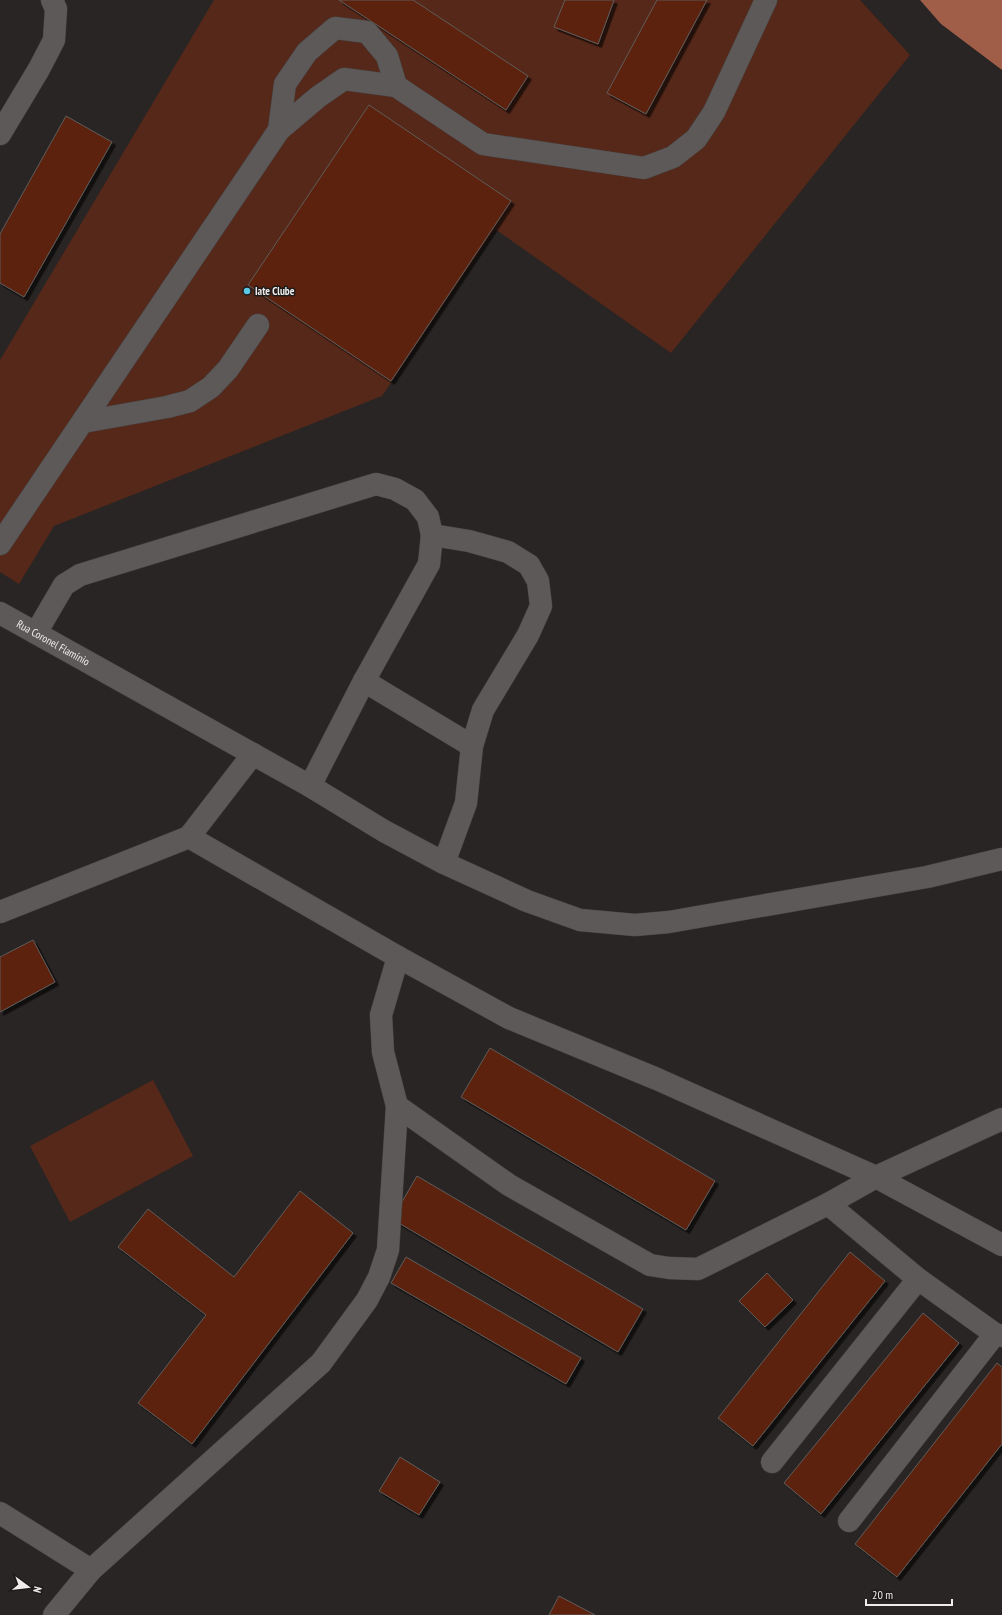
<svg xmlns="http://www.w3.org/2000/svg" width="1002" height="1615" font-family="'PT Sans Narrow',sans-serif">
  <defs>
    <filter id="shadow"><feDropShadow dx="3.5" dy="3.5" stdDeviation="0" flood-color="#0009"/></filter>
  </defs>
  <rect width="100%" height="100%" fill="#282524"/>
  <!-- green -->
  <path fill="#562819" d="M214,0h646l50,55 -239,298 -176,-124 -113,167 -328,130 -35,58 -19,-12v-212z
    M153,1080l40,76 -123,66 -40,-76z"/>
  <!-- water -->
  <path fill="#a05e48" d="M920,0h82v70l-61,-46z"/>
  <!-- building -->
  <path fill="#5b2009" stroke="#605d5c" filter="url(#shadow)" d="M339,0h74l115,76 -22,34z
    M565,0h49l-16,44 -44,-17z
    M657,0h50l-61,114 -39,-21z
    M369,105l142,96 -120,180 -143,-96z
    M66,116l46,26 -88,155 -24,-14v-49z
    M33,940l22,42 -55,30v-55z
    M490,1048l225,133 -29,49 -225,-133z
    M417,1176l226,133 -25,43 -226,-133z
    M300,1191l53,42 -161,211 -54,-41 68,-88 -88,-68 30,-38 86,68z
    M850,1252l35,29 -132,165 -35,-28z
    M406,1257l175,101 -15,26 -175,-101z
    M767,1273l26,27 -28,27 -26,-26z
    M923,1313l36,30 -138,171 -37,-31z
    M997,1363l5,4v77l-105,133 -42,-33z
    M400,1457l40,25 -21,33 -40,-24z
    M559,1596l36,19h-46z"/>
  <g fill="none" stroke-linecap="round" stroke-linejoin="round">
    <!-- minor casing -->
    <g stroke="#464343" stroke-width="23">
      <g id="minor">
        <path d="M279,130l6,-46 22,-32 28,-24 32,4 20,24 9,30"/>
        <path d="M0,134l39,-65 15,-29 2,-31 -4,-9"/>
        <path d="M83,422l84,-15 23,-6 21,-14 17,-18 30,-44"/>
        <path d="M432,535l37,6 39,11 21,13 9,16 3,25 -13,29 -45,75 -11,36 -6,57 -22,60"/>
        <path d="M0,544l279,-414 39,-33 26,-18 52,7 87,58 161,24 29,-11 23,-18 18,-27 52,-112"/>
        <path id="s1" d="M0,613l310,173 74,45 60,32 83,38 53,19 55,5 34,-3 258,-45 75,-18"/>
        <path d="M36,633l28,-48 16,-10 296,-91 19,5 20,11 13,17 4,18 -3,29 -65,117 -54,105"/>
        <path d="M364,681l108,65"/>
        <path d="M253,754l-64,83 209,120 111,61 148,61 219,98 126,68"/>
        <path d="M0,912l189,-75"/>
        <path d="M397,1106l112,79 141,80 19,3 29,1 130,-65 48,-27 126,-58"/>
        <path d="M828,1204l90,75 77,55 7,2"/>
        <path d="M772,1462l146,-183"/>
        <path d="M0,1513l91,57"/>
        <path d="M849,1521l146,-187"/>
        <path d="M54,1615l37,-45 230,-207 46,-63 12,-23 9,-27 9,-144 -14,-54 -2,-37 17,-58"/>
      </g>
    </g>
    <!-- minor -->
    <use href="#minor" stroke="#5d5958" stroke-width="22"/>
  </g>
  <!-- markers -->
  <circle fill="#5bc8e6" stroke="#1e1b1a" stroke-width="1.5" cx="247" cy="291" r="4"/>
  <g text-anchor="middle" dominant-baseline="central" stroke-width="3" stroke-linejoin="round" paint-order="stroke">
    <!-- poi labels -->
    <g font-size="11" font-weight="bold" fill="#eeecec" stroke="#1e1b1a" text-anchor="start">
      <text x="255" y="291">Iate Clube</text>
    </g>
    <!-- street labels -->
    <g font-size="11" fill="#eeecec" stroke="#1e1b1a">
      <text stroke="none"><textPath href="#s1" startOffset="61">Rua Coronel Flamínio</textPath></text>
    </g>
  </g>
  <!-- north arrow -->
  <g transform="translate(28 1587) rotate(105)" stroke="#1e1b1a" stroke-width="3" paint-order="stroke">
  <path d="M0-3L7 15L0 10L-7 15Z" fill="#eeecec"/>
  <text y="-6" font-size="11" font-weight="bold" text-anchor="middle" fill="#eeecec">N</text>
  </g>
  <!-- scale -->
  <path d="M866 1599v6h86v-6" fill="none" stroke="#eeecec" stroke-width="2"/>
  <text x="872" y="1599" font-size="12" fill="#eeecec" stroke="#1e1b1a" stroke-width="3" paint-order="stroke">20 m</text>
</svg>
